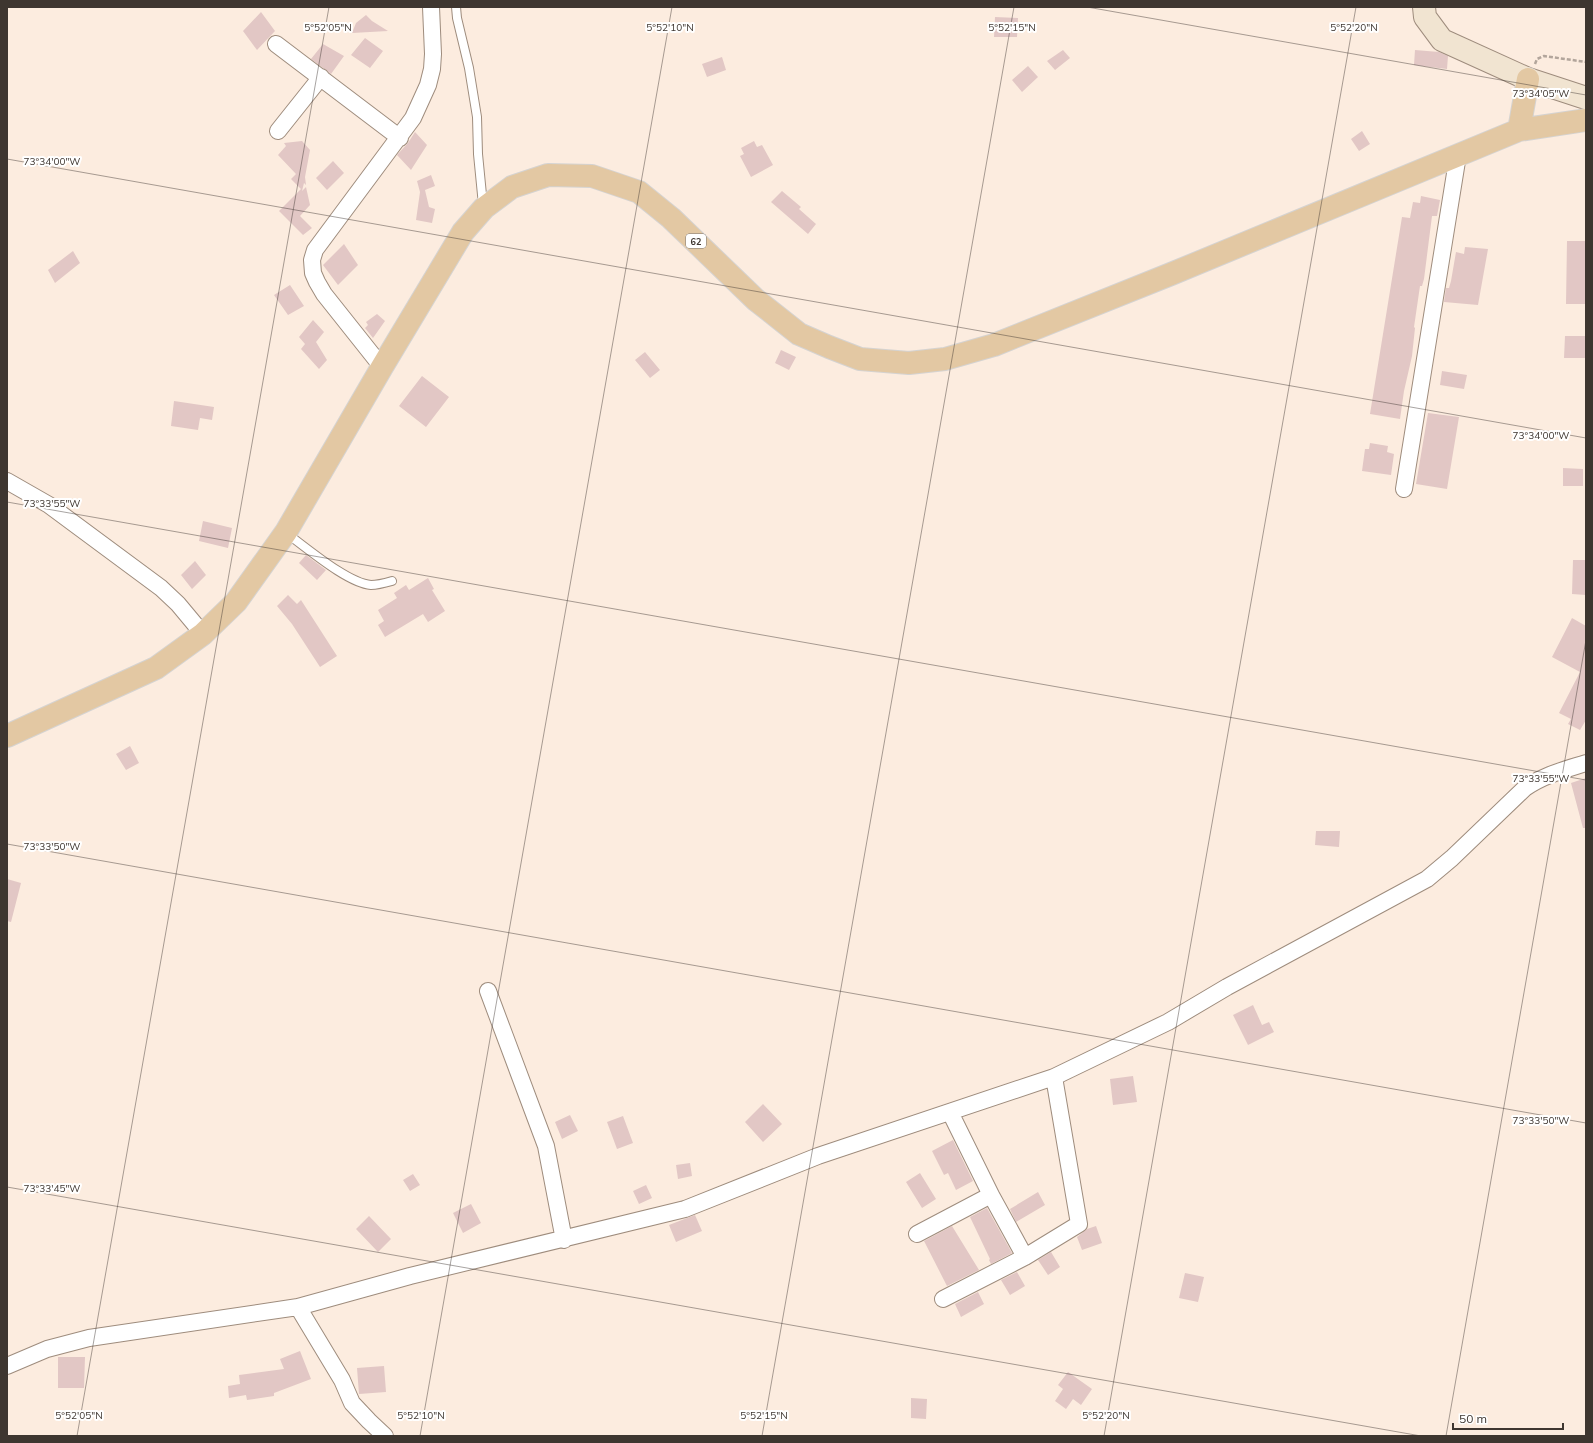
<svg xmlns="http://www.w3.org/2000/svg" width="1593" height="1443" font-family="Mulish,sans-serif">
  <rect width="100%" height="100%" fill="#fcecdf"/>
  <!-- building -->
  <path fill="#e2c7c5" d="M261,12l14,19 -18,19 -14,-19z
    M366,15l6,6 16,10 -36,2 4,-10z
    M995,17l23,1 -1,19h-23z
    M365,38l18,13 -13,17 -19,-13z
    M323,44l21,12 -13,18 -20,-15z
    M1063,50l7,8 -15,12 -8,-9z
    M1415,50l24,2 9,4 -1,13 -33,-4z
    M722,57l4,13 -19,7 -5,-13z
    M1028,66l10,11 -16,15 -10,-12z
    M1362,131l8,13 -11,7 -8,-12z
    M415,132l12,13 -16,25 -14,-15 11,-12z
    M302,141l8,9 -5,27 1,8 -2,-2 -2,8 4,-4 4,18 -10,11 12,12 -9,7 -24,-24 22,-22 -10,-10 5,-5 -18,-19 8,-9 -2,-3z
    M754,141l3,6 5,-2 11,20 -22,12 -11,-21 4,-2 -3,-6z
    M333,161l11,12 -17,17 -11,-12z
    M431,175l4,11 -10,4 4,17 6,2 -3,14 -16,-3 4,-28 -3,-11z
    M782,191l19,16 -2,2 17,15 -8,10 -37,-32z
    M1421,196l19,4 -3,16h-5l-8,63 -2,7h-2l-6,41 1,1 -3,28 -8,35 -4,28 -30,-5 32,-197 8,1 3,-16 7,1z
    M1567,241h19v63h-20z
    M344,244l14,21 -20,20 -15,-20z
    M1465,247l23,2 -10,56 -34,-3 2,-14h3l2,-7 5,-29 8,2z
    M73,251l7,12 -25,20 -7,-13z
    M290,285l14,21 -16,9 -14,-20z
    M377,314l8,7 -12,17 -8,-10 3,-3 -2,-3z
    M313,320l11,12 -8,10 11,18 -8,9 -18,-20 4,-5 -6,-7z
    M1565,336h21v22h-22z
    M781,350l15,7 -7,13 -14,-7z
    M645,352l15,18 -10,8 -15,-18z
    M1442,371l25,4 -3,14 -24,-4z
    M422,376l27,21 -23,30 -27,-21z
    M174,401l40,6 -2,13 -12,-2 -2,12 -27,-4z
    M1428,413l31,4 -12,72 -31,-5z
    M1370,443l18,3 -1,6 7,2 -3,21 -29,-4 3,-22h4z
    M1563,468l20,1v17h-20z
    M203,521l29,7 -4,20 -29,-7z
    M306,555l20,15 -9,10 -18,-17z
    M1573,560h13v35l-14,-1z
    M195,561l11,14 -14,14 -11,-14z
    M428,578l6,11 -2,1 13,21 -17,11 -5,-8 -38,23 -7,-12 6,-4 -6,-11 19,-12 -3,-5 12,-8 3,5z
    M288,595l9,9 4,-4 36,56 -17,11 -28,-43 -15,-18z
    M1572,618l14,8v94l-6,10 -12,-6 3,-5 -12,-6 21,-41 -28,-15z
    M130,746l9,17 -13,7 -10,-16z
    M1586,778v50h-3l-12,-45z
    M1316,831h24l-1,16 -24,-2z
    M7,879l14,4 -10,39 -4,-1z
    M1253,1005l9,20 7,-3 5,10 -26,13 -15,-30z
    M1133,1076l4,26 -24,3 -3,-26z
    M763,1104l19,20 -19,18 -18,-20z
    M570,1115l8,16 -16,8 -7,-17z
    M623,1116l10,27 -16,6 -10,-27z
    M953,1140l20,41 -17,9 -8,-17 -4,2 -12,-24z
    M690,1163l2,13 -14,3 -2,-14z
    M920,1173l16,26 -14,9 -16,-26z
    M413,1174l7,11 -10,6 -7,-11z
    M646,1185l6,13 -13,6 -6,-13z
    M1038,1192l7,13 -29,17 -6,-13z
    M471,1204l10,19 -18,10 -10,-20z
    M987,1208l25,45 -21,11 -2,-4 1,-1 -20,-42z
    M695,1215l7,16 -26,11 -7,-17z
    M369,1216l22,23 -13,13 -22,-23z
    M952,1226l27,44 -32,16 -23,-45z
    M1096,1226l6,17 -20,7 -5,-13 10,-8z
    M1051,1252l9,15 -12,8 -10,-15z
    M1017,1272l8,14 -15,9 -9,-15z
    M1185,1273l19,4 -6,25 -19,-4z
    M978,1292l6,12 -23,13 -6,-13z
    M300,1351l11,28 -37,14v3l-27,4 -1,-5 -17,3 -1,-12 12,-2 -1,-9 45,-6 -4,-10z
    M58,1357h27l-1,31h-26z
    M384,1366l2,26 -27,2 -2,-26z
    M1068,1372l24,17 -11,16 -8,-6 -7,10 -11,-8 8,-12 -5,-4z
    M911,1398l16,1 -1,20 -15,-1z"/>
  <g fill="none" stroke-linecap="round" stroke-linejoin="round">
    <!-- lane casing -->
    <g stroke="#9e8c7d" stroke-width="10">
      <path id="lane" d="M456,7l1,11 12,50 8,49 1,37 5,51
        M286,533c20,14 61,50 85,52 7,0 14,-2 21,-4"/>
    </g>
    <!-- street casing -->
    <g stroke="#9e8c7d" stroke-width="18">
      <path id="street" d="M276,44l124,94
        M278,131l43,-54
        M382,367l-58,-73 -7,-12 -4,-9 -1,-13 3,-10 98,-132 15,-33 4,-16 1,-15 -2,-47
        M7,481l42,24 112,83 17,16 25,30
        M1404,489l54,-334
        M488,991l58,155 18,94
        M950,1112l41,83 34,62
        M917,1234l74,-39
        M943,1299l82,-42 54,-33 -25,-147
        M298,1307l44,73 10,23 17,18 16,15
        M7,1366l40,-17 42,-11 209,-31 112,-31 275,-67 133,-53 236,-79 114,-55 59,-35 200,-108 25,-21 73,-70c19,-13 39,-18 61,-25"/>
    </g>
    <!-- secondary casing -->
    <g stroke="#9e8c7d" stroke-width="24">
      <path id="secondary" d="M1424,7l1,10 17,23 86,39 58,19"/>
    </g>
    <!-- primary casing -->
    <g stroke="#d5d3d1" stroke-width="24">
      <path id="primary" d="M1519,130l9,-51
        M7,736l149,-68 47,-34 33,-32 50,-70 96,-165 81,-135 21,-24 28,-21 36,-12 44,1 47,16 32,26 85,82 43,34 30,13 31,12 49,4 36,-4 49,-14 177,-71 348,-144 67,-10"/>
    </g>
    <!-- path -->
    <path stroke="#b2a59b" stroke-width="2.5" stroke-dasharray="4 2" stroke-linecap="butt" d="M1535,64l2,-5 7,-3 42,6"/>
    <!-- lane -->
    <use href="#lane" stroke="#fff" stroke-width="8"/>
    <!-- street -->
    <use href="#street" stroke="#fff" stroke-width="16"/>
    <!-- secondary -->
    <use href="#secondary" stroke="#f1e4d1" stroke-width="22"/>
    <!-- primary -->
    <use href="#primary" stroke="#e3c8a3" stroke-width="22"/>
  </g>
  <!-- ticks -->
  <path fill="none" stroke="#3e3630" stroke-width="1" stroke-opacity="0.45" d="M1087,7l499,88M7,159l1579,279M7,502l1579,278M7,844l1579,279M7,1187l1414,249M77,1436l252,-1429M420,1436l252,-1429M762,1436l252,-1429M1104,1436l252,-1429M1446,1436l140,-796"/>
  <g text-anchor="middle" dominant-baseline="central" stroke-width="4" stroke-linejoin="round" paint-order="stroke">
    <!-- shield labels -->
    <rect fill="#fff" stroke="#78726e" stroke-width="1" x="686" y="234" width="20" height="14" rx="3"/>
    <g font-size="9" font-weight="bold" fill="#3e3630">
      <text x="696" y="241">62</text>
    </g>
  </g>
  <g font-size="10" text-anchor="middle" fill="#3e3630" stroke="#fff" stroke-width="4" stroke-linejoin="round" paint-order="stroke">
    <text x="328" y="31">5°52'05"N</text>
    <text x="670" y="31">5°52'10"N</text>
    <text x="1012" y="31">5°52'15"N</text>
    <text x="1354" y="31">5°52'20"N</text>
    <text x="1541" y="97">73°34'05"W</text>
    <text x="52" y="165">73°34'00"W</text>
    <text x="1541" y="439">73°34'00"W</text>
    <text x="52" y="507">73°33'55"W</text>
    <text x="1541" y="782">73°33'55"W</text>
    <text x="52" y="850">73°33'50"W</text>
    <text x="1541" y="1124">73°33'50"W</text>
    <text x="52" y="1192">73°33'45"W</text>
    <text x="79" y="1419">5°52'05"N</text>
    <text x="421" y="1419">5°52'10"N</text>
    <text x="764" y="1419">5°52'15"N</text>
    <text x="1106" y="1419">5°52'20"N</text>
  </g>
  <!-- border -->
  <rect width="1593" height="1443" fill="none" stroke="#3e3630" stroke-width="16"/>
  <!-- scale -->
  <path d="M1453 1423v6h110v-6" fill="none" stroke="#3e3630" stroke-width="2"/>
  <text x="1459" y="1423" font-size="12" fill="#3e3630" stroke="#ffffff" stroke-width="3" paint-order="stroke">50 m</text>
</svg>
